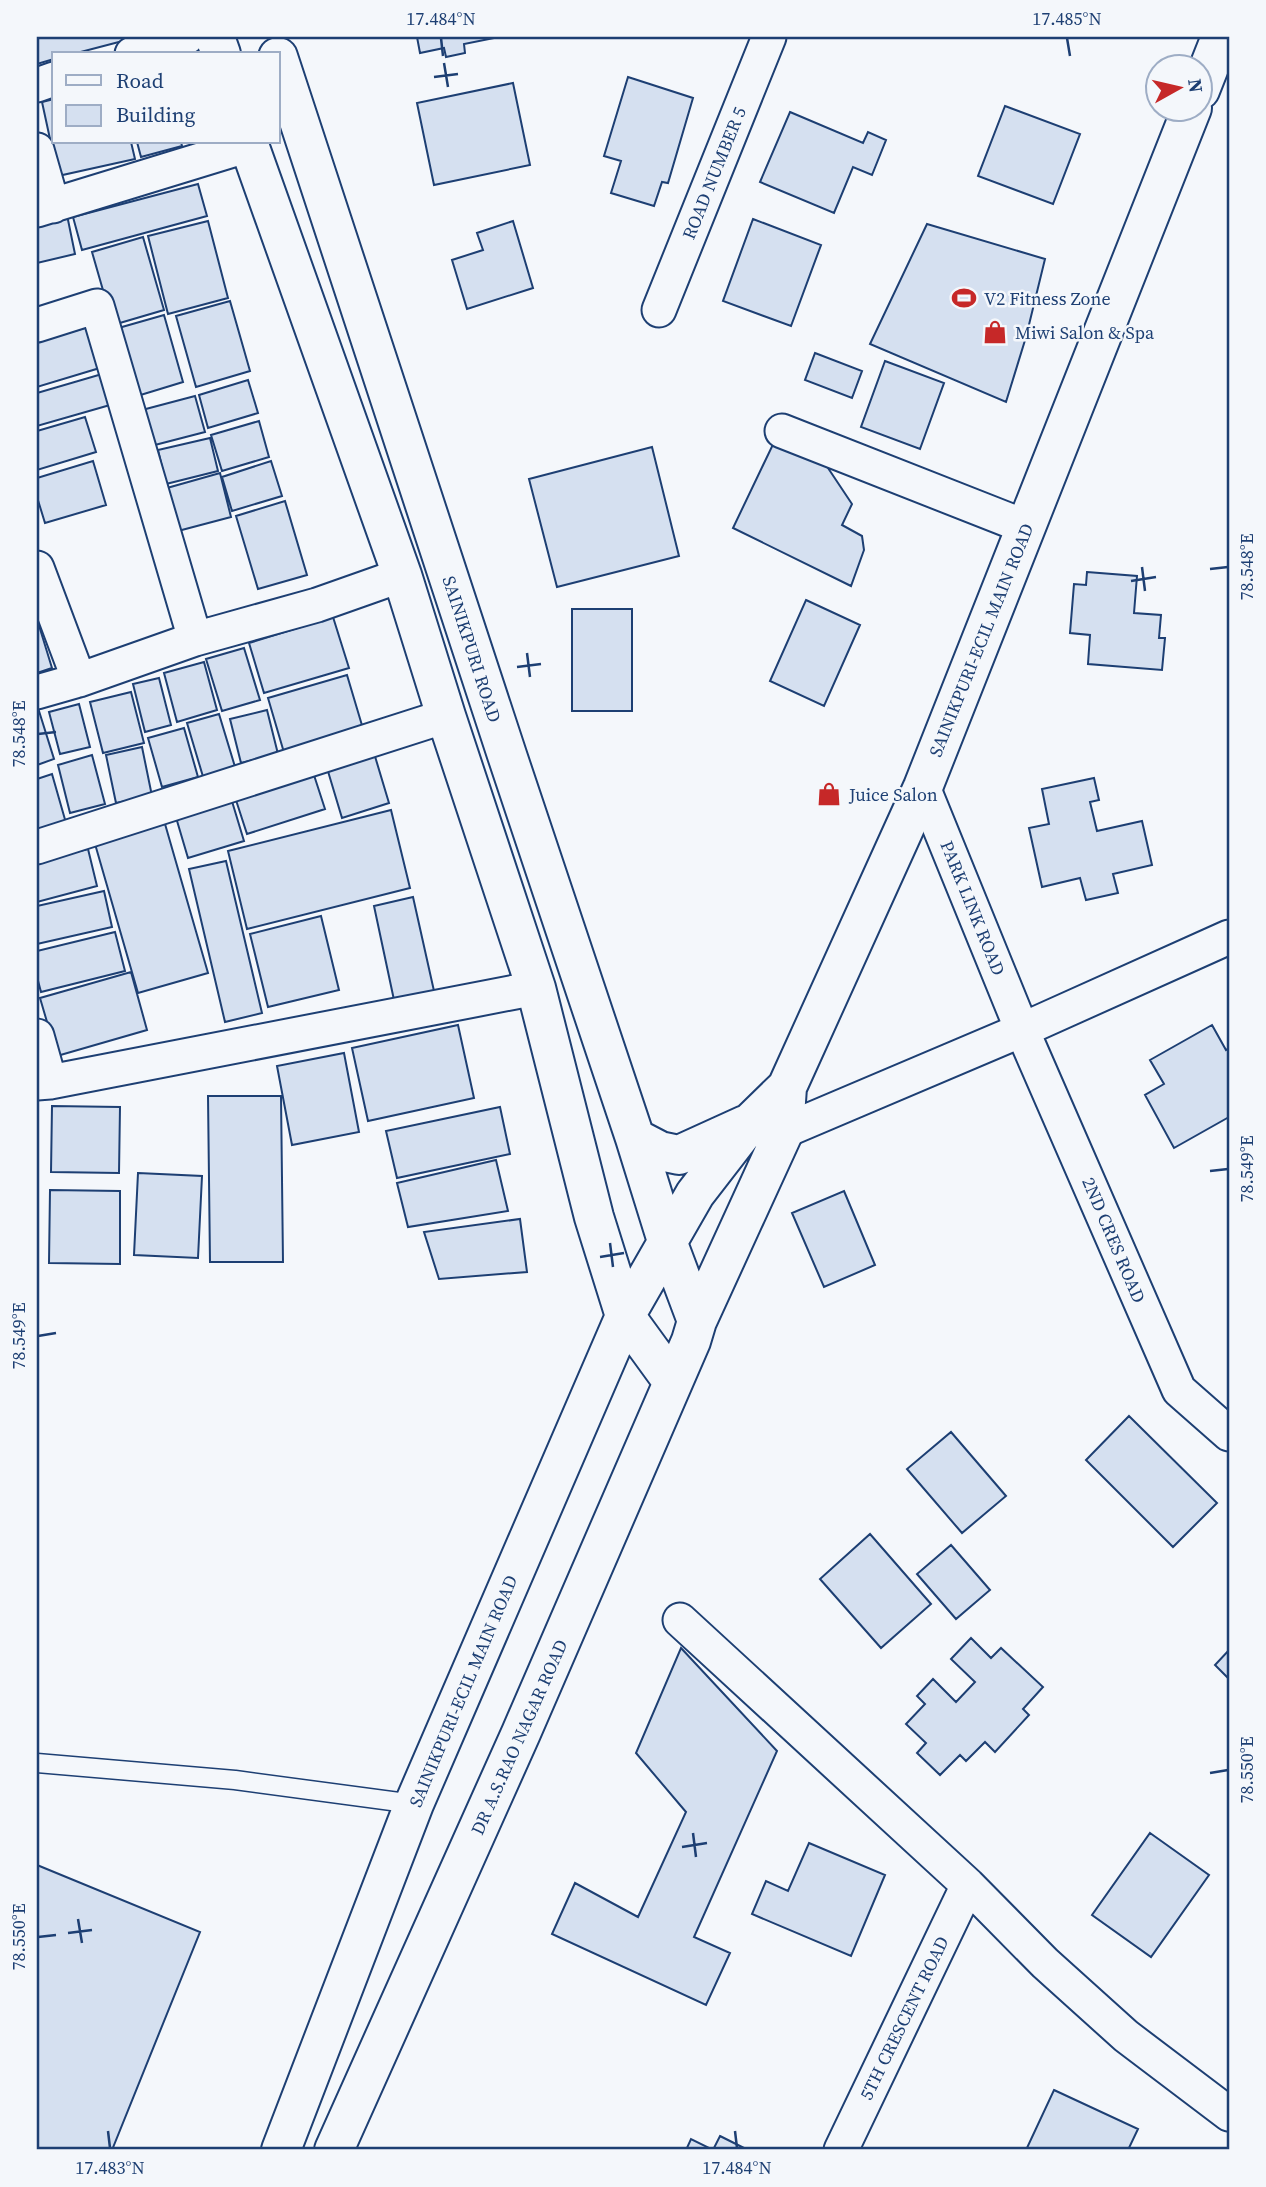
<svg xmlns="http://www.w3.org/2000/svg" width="1266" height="2187" font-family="'Source Serif 4',serif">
  <rect width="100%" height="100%" fill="#f4f7fb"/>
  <!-- building -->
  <path fill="#d5e0f0" stroke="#1d3f73" stroke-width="2" d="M37,37h101l-65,17h-19v5l-17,5z
    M417,37h82l-35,7 1,9 -19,4 -2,-9 -24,5z
    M628,77l65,21 -25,85 -6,-1 -8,24 -43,-13 10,-32 -17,-5z
    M513,83l17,82 -96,20 -17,-82z
    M54,99v43h77l4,17 -77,17 -16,-74z
    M1005,106l75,28 -27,70 -75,-28z
    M790,112l73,31 5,-11 18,8 -14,35 -19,-8 -19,46 -74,-31z
    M137,142h44l1,4 -41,11z
    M198,184l9,32 -125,34 -9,-33z
    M67,215l8,39 -38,9v-41z
    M753,219l68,26 -30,81 -68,-25z
    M208,221l20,77 -60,16 -20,-78z
    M513,221l20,67 -66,21 -15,-49 31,-10 -6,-17z
    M927,224l118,35 -19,78 -20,65 -136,-58z
    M143,237l21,73 -51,15 -21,-73z
    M230,301l20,70 -54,16 -20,-71z
    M164,315l19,67 -49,15 -19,-68z
    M91,326l12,41 -66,20v-45z
    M815,353l47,18 -10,27 -47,-18z
    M885,361l59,22 -24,66 -59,-22z
    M102,374l8,31 -73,21v-33z
    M248,380l10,33 -50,15 -9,-33z
    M195,396l10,36 -54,14 -9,-36z
    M85,417l11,35 -59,18v-39z
    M259,421l10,36 -47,14 -11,-36z
    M777,436l45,23 30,45 -10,21 20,11 2,14 -13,36 -118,-58z
    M210,438l8,33 -52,13 -8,-34z
    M652,447l27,109 -122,31 -28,-108z
    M93,461l13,44 -61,18 -8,-26v-19z
    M271,461l11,35 -50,15 -10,-34z
    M220,473l11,44 -53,14 -11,-43z
    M285,501l22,74 -49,14 -22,-73z
    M1087,572l50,4 -3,37 27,2 -2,23h6l-3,32 -74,-6 2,-29 -20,-2 4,-49 12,1z
    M806,600l54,25 -36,81 -54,-25z
    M572,609h60v102h-60z
    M333,617l16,51 -85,25 -15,-50z
    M37,619l15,49 -15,5z
    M244,648l16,52 -38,11 -16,-52z
    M204,662l13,48 -40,12 -13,-49z
    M347,675l17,57 -79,24 -17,-58z
    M159,678l12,47 -26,7 -12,-48z
    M131,692l13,51 -41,10 -13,-51z
    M79,704l11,43 -30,7 -11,-42z
    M267,710l11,44 -37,9 -11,-44z
    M39,711l15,48 -17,6v-53z
    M219,714l20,66 -32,10 -20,-67z
    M184,728l14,49 -36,10 -14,-49z
    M142,747l10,49 -36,7 -10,-48z
    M374,753l15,50 -47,15 -15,-50z
    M92,755l13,49 -35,9 -12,-48z
    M312,769l13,40 -78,25 -13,-40z
    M52,774l14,49 -29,8v-52z
    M1094,778l5,22 -9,2 7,29 45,-10 10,44 -39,9 5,19 -32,7 -6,-22 -38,9 -13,-59 20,-4 -7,-35z
    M231,798l13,43 -56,17 -13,-44z
    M391,810l19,78 -163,41 -19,-78z
    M163,817l45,156 -70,20 -45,-156z
    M88,849l9,37 -60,16v-41z
    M226,861l36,152 -37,9 -36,-153z
    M104,891l8,36 -75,17v-38z
    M413,897l21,94 -40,9 -20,-94z
    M321,916l18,74 -71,17 -18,-73z
    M115,932l10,39 -84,21 -4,-15v-26z
    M131,972l16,58 -90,26 -17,-58z
    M458,1025l16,73 -106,23 -16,-73z
    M1212,1025l14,25 3,-2v69l-55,31 -29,-53 19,-11 -14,-24z
    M344,1053l15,79 -67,13 -15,-79z
    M208,1096h73l2,166h-73z
    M52,1106l68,1 -1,66 -68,-1z
    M500,1107l10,47 -113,24 -11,-47z
    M496,1160l12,51 -100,16 -11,-44z
    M138,1173l64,3 -4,82 -64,-3z
    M50,1190l70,1v73l-71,-1z
    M844,1191l31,74 -51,22 -32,-74z
    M520,1219l7,53 -88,7 -15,-47z
    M1129,1416l88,87 -44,44 -87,-87z
    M951,1432l55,64 -44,37 -55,-64z
    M870,1534l61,70 -50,44 -61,-69z
    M951,1545l39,45 -34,29 -39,-45z
    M971,1638l20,20 10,-10 42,39 -20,22 6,6 -34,37 -10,-10 -19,19 -6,-6 -20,20 -23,-22 9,-10 -20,-19 19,-20 -8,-8 16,-17 23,23 19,-20 -24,-23z
    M681,1648l96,103 -83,186 36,16 -24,52 -154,-71 23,-51 63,34 48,-105 -50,-59z
    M1229,1650v29l-14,-14z
    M1150,1833l59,42 -58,82 -59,-42z
    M809,1843l76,32 -34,81 -99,-42 14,-33 22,10z
    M37,1865l163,67 -88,218h-75z
    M1054,2090l84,39 -10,21h-102z
    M720,2136l28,14h-62l5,-11 22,11z"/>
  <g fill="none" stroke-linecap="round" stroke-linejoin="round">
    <!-- lane casing -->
    <g stroke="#1d3f73" stroke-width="21">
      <path id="lane" d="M37,1763l198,17 179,24"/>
    </g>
    <!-- street casing -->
    <g stroke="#1d3f73" stroke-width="37">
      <path id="street" d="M132,54l55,-17
        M37,85l17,-6
        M37,150l16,56
        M37,210l212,-65
        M659,310l110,-273
        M37,325l60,-19 98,333
        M782,431l244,96
        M37,568l42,112
        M37,692l42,-12 116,-41 122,-34 85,-30
        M923,787l99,243 157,360 50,44
        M37,847l409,-131
        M37,1036l13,46
        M37,1083l13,-1 486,-94
        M762,1127l22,4 238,-101 207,-93
        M680,1620l288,265 77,78 81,73 103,78
        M841,2150l127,-265"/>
    </g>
    <!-- secondary casing -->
    <g stroke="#1d3f73" stroke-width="42">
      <path id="secondary" d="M215,37l6,17
        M278,57l229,698 128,383 32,103 30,80
        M1200,90l21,-53
        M248,142l154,433 44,141 90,272 58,229 31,99 48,66
        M635,1138l25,13 19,4 66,-30
        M281,2150l133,-346 211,-488 70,-122 54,-70 38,-37
        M334,2150l187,-417 170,-392 6,-20 87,-190 3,-44 136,-300 269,-679"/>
    </g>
    <!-- lane -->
    <use href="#lane" stroke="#f4f7fb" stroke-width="18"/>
    <!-- street -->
    <use href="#street" stroke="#f4f7fb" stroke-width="33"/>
    <!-- secondary -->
    <use href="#secondary" stroke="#f4f7fb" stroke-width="38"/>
  </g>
  <!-- ticks -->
  <path fill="none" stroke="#1d3f73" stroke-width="2.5" d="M441,38l2,18M1067,38l3,18M444,63l4,24M434,77l24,-3M1142,567l3,24M1210,569l18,-2M1131,581l25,-4M527,653l3,24M517,667l24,-3M38,734l18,-2M1210,1171l18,-2M610,1243l3,24M600,1257l24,-4M38,1336l18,-3M1210,1773l18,-3M693,1833l3,24M682,1847l25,-4M78,1919l4,24M68,1933l24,-3M38,1937l18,-2M108,2131l2,17M735,2131l2,17"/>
  <!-- icons -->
  <defs>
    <g id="stadium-bare" transform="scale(1.89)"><path d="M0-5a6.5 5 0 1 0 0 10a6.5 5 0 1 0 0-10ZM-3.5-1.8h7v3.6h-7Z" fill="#c62828" stroke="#f4f7fb" stroke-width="2.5" paint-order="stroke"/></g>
    <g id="shop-bare" transform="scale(1.89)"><path d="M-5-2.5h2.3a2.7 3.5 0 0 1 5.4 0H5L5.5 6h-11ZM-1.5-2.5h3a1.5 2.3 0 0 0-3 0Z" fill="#c62828" stroke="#f4f7fb" stroke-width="2.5" paint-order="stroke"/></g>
  </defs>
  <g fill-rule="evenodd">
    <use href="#stadium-bare" x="964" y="298"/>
    <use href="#shop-bare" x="995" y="332"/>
    <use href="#shop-bare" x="829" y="794"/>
  </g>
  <g text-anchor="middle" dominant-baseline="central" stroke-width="5" stroke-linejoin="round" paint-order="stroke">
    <!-- street labels -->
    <g font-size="18" fill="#1d3f73" stroke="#f4f7fb">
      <text transform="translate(714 173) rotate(-68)">ROAD NUMBER 5</text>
      <text transform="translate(981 640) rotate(-68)">SAINIKPURI-ECIL MAIN ROAD</text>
      <text transform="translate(472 649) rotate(72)">SAINIKPURI ROAD</text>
      <text transform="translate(973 908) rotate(68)">PARK LINK ROAD</text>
      <text transform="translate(1114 1240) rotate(67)">2ND CRES ROAD</text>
      <text transform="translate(463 1691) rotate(-67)">SAINIKPURI-ECIL MAIN ROAD</text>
      <text transform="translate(519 1737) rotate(-66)">DR A.S.RAO NAGAR ROAD</text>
      <text transform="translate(904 2018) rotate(-64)">5TH CRESCENT ROAD</text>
    </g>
    <!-- poi labels -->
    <g font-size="18" fill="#1d3f73" stroke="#f4f7fb" text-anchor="start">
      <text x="984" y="298">V2 Fitness Zone</text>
      <text x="1015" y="332">Miwi Salon &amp; Spa</text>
      <text x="849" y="794">Juice Salon</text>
    </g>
  </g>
  <!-- border -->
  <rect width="1266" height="2187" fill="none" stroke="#f4f7fb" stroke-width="77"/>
  <!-- legend -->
  <rect x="52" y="52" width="228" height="91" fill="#f4f7fb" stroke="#9eadc5" stroke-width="2"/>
  <rect x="66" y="75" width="35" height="10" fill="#f4f7fb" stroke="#9eadc5" stroke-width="2"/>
  <text x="116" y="88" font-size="21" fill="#1d3f73">Road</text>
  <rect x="66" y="105" width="35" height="21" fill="#d5e0f0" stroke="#9eadc5" stroke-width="2"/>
  <text x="116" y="122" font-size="21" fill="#1d3f73">Building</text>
  <!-- north arrow -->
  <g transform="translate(1179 88) rotate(82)"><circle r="33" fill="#f4f7fb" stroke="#9eadc5" stroke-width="2"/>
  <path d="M0-5L12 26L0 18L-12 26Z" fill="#c62828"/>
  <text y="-10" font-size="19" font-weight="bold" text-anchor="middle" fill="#1d3f73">N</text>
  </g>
  <rect x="38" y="38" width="1190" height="2110" fill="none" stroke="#1d3f73" stroke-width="2.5"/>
  <g font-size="18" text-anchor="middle" fill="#1d3f73">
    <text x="441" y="25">17.484°N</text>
    <text x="1067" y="25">17.485°N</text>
    <text transform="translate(1247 567) rotate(-90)" y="6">78.548°E</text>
    <text transform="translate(19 734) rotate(-90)" y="6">78.548°E</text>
    <text transform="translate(1247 1169) rotate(-90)" y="6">78.549°E</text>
    <text transform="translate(19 1336) rotate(-90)" y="6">78.549°E</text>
    <text transform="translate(1247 1770) rotate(-90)" y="6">78.550°E</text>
    <text transform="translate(19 1937) rotate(-90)" y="6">78.550°E</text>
    <text x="110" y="2174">17.483°N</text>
    <text x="737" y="2174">17.484°N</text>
  </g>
</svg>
